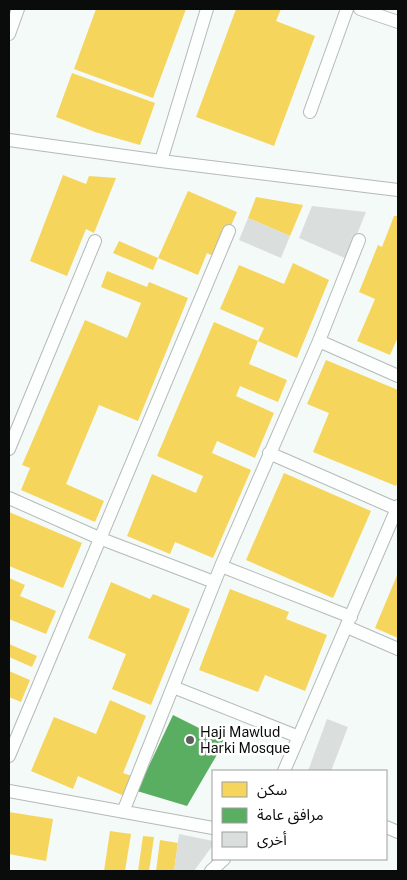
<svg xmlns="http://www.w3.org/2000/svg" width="407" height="880" font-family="'Public Sans','Noto Sans Arabic',sans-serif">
  <rect width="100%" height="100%" fill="#f4faf7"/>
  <!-- homes -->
  <path fill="#f6d55c" d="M96,9h90l-33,89 -79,-29z
    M236,9h45l-5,12 39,15 -41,110 -78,-29z
    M72,73l83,30 -15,42 -45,-13 -39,-15z
    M63,175l23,9 3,-8 27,2 -22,55 -8,-4 -19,47 -37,-15z
    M188,191l49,21 -20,46 -10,-5 -9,22 -40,-17z
    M256,197l47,8 -13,31 -42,-18z
    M394,216h4v121l-8,18 -33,-14 18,-42 -16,-7 19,-47 4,2z
    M119,241l39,17 -5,12 -40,-17z
    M293,263l36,17 -32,78 -39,-17 6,-13 -44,-19 19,-44 45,19z
    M107,271l40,16 2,-5 39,16 -50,123 -39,-16 -33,79 38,17 -9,21 -74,-32 9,-22 -8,-3 63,-145 42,18 14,-35 -40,-16z
    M214,322l44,19 -9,23 38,16 -9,22 -38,-16 -4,10 38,17 -19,45 -38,-17 -5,12 39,17 -38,88 -38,-16 -5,12 -43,-18 25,-62 44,19 7,-17 -46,-20z
    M326,360l72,30v90l-2,6 -83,-34 16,-39 -22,-9z
    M284,473l87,38 -38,87 -87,-38z
    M9,512l73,31 -19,45 -54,-22z
    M398,573v65l-23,-10z
    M9,578l16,7 -5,11 36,15 -10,23 -37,-15z
    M111,582l39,17 3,-5 37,15 -39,96 -39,-16 14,-35 -38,-16z
    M230,589l59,23 -3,7 41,16 -22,56 -40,-16 -7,17 -59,-22z
    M9,644l28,12 -5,11 -23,-10z
    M9,671l21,9 -9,22 -12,-5z
    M110,700l36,16 -23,57 9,3 -8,20 -46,-20 -5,13 -42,-18 23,-54 42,17z
    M9,812l44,7 -7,42 -37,-7z
    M110,831l21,3 -6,37h-21z
    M143,836l11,1 -5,34h-11z
    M160,840l18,3 -4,28h-18z"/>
  <!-- public -->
  <path fill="#5aae61" d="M173,715l52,26 -38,65 -50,-15z"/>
  <!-- building -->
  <path fill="#dadfde" d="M312,206l54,6 -19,47 -48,-21z
    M248,218l42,18 -9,22 -42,-18z
    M327,719l21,8 -17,44h-23z
    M179,834l34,7v4l-19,26h-20z"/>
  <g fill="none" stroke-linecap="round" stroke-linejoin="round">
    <!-- minor casing -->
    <g stroke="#b5bab7" stroke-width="14">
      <path id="minor" d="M360,9l38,13
        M9,34l9,-25
        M310,112l37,-103
        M9,140l152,21 237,29
        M161,161l46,-152
        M319,341l79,35
        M9,449l86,-208
        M269,453l128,56
        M9,498l90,40 115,44
        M221,566l130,51
        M347,627l51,22
        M173,687l126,50
        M9,756l220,-525
        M284,771l114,-265
        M9,791l204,37
        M123,812l98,-246 98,-225 40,-101
        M386,827l12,5
        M211,871l13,-12"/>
    </g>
    <!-- minor -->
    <use href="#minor" stroke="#fdfefe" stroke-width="12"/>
  </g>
  <!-- markers -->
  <circle fill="#5b5f5e" stroke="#fff" stroke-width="2" cx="190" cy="740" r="5"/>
  <g text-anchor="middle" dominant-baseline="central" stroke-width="5" stroke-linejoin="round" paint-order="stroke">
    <!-- poi labels -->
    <g font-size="14" fill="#090c0b" stroke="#fff" text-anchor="start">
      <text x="200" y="732">Haji Mawlud<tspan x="200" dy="16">Harki Mosque</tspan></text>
    </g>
  </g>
  <!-- border -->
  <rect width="407" height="880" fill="none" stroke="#090c0b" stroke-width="20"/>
  <!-- legend -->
  <rect x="212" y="770" width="175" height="90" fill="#ffffff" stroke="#9d9e9d"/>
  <rect x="222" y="782" width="25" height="15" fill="#f6d55c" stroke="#9d9e9d"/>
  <text x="257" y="795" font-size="15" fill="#090c0b">سكن</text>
  <rect x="222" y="808" width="25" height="15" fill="#5aae61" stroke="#9d9e9d"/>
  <text x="257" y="820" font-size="15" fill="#090c0b">مرافق عامة</text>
  <rect x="222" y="832" width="25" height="15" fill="#dadfde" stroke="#9d9e9d"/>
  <text x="257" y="845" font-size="15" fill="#090c0b">أخرى</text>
</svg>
